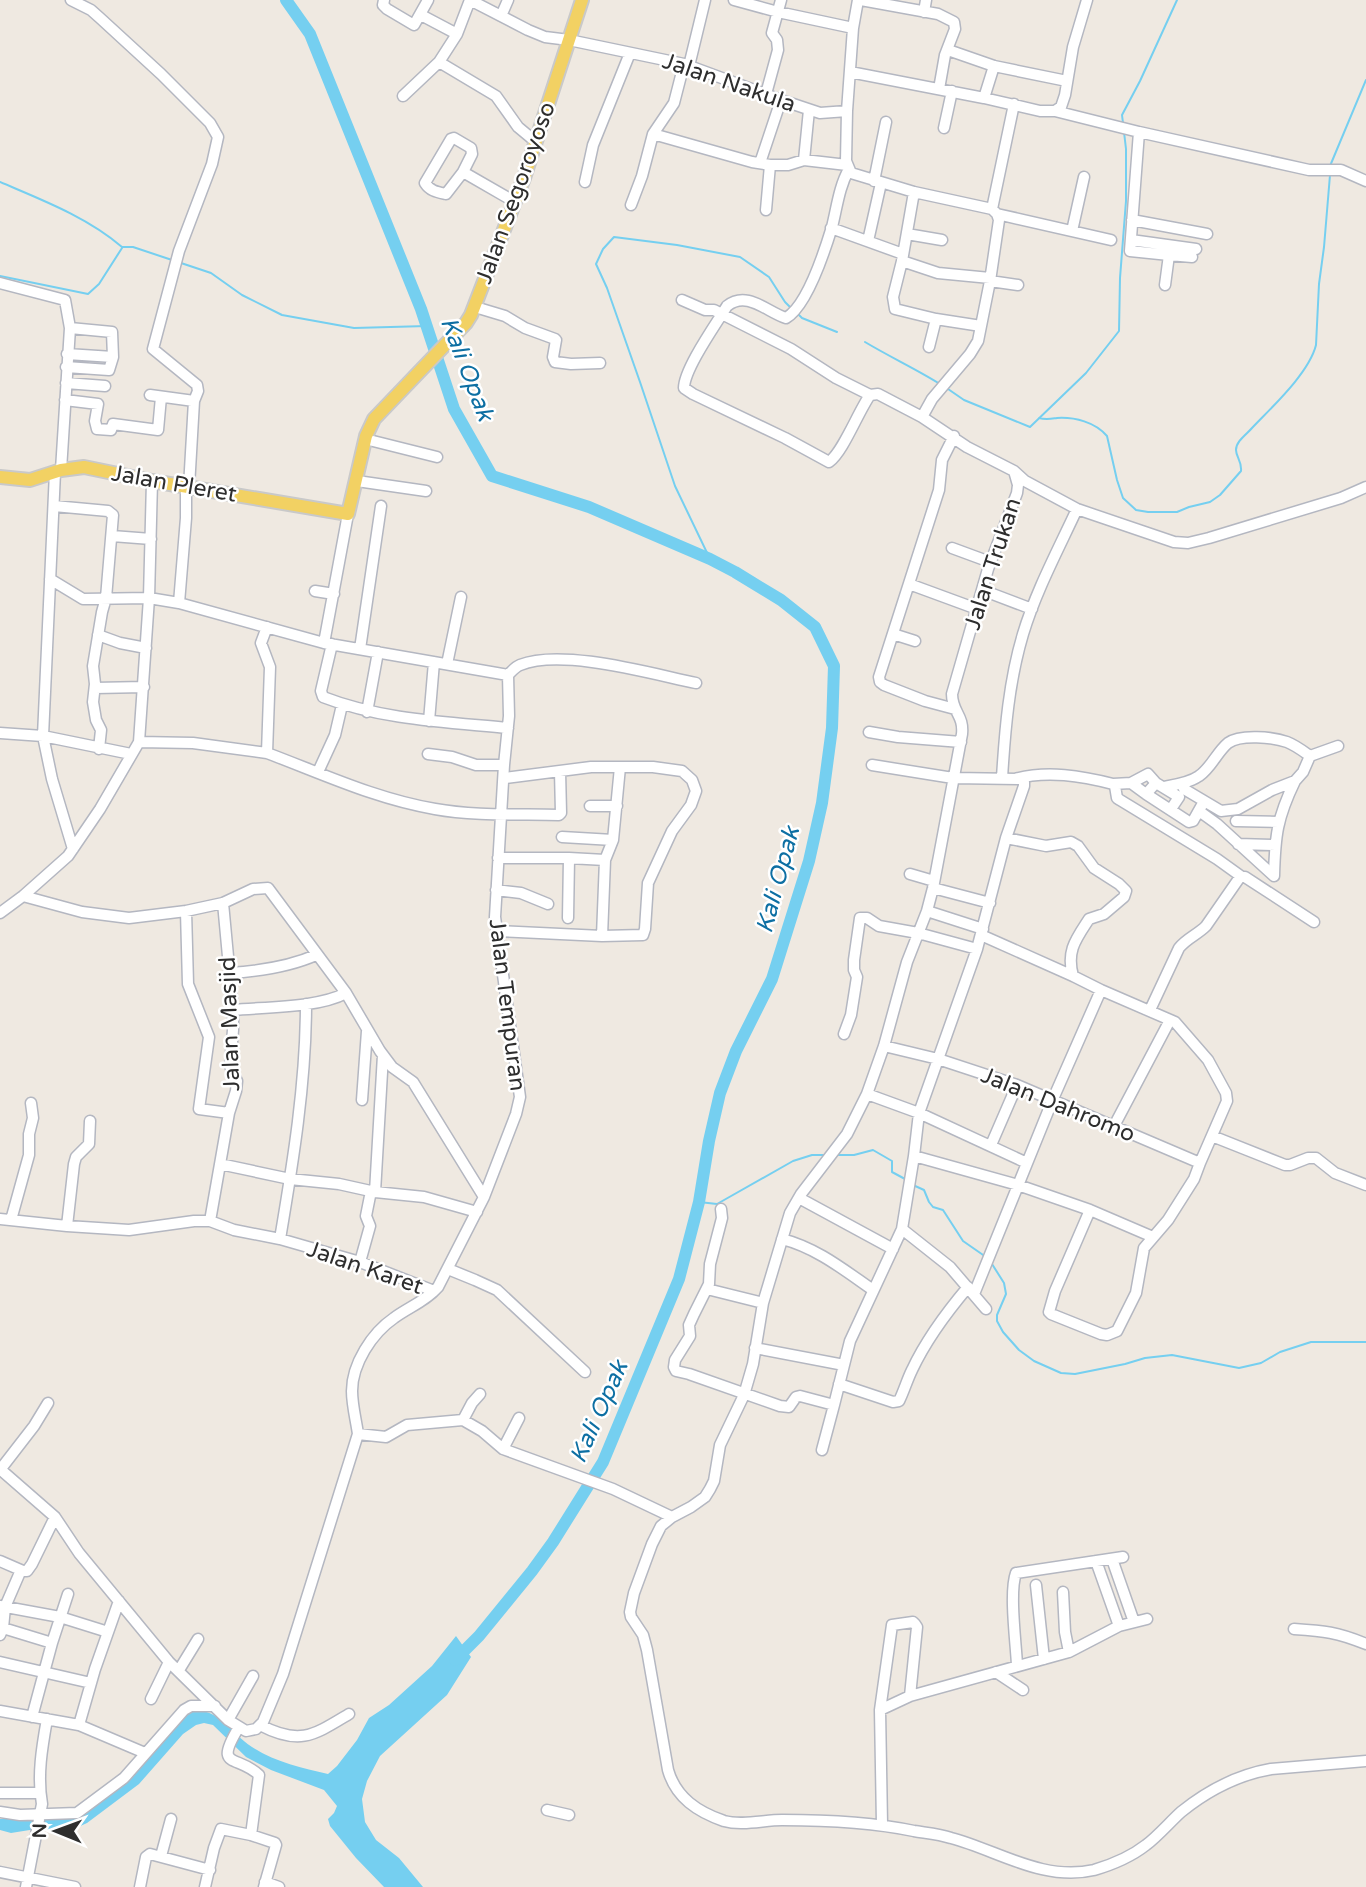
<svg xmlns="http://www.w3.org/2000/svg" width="1366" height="1887" font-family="'Varela Round',sans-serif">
  <rect width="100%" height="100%" fill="#efe9e1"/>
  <!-- water -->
  <path fill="#75cff0" d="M456,1636l15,21 -24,38 -67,61 -13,25 -5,18 3,23 11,18 23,18 24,29h-39l-28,-29 -26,-32 -2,-7 6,-6 3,-7 -13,-16 -53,-20 -25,-13 -33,-32 -9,-2 -8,2 -13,9 -44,50 -52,39 -11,5 -19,3 -21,-2 -25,4 -11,-3v-11h12l63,-8 51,-31 62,-70c31,-3 41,22 64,37 23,15 50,21 76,27l9,-8 20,-26 12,-22 20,-13 43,-39z"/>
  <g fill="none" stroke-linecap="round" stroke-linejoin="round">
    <!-- stream -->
    <path stroke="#75cff0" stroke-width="2" d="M1123,123l-1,-8 18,-34 37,-81
      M1330,166l36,-86
      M0,182c42,18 87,35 122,65h11l39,13
      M181,263l30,10 31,22 40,20 72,13 73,-2
      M0,276l88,18 11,-10 23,-36
      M797,313l5,5 35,14
      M865,342c25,15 51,27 75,42
      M948,389l16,11 66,27 56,-54 33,-42 1,-53 6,-77v-52l-2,-17
      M1039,418c7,2 11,1 18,0 18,-1 38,4 50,18l10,44 6,18 13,12 12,2h29l12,-5 21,-5 10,-7 21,-24c1,-10 -5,-14 -5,-21 0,-9 11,-16 16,-22 20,-21 57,-55 64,-83l3,-61 5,-37 6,-72
      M710,559l-35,-73 -35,-104 -33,-94 -11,-24 7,-15 11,-12 63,8 63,12 29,20 16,25 5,5
      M836,1155h18l19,-5 19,11v11l13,7
      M913,1185l11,5 5,12 4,5 10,3 20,31 23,16
      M699,1202l18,2 76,-43 19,-6h14
      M992,1264l12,19 2,11 -9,21v6l6,11 16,18 15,11 27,12 14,1 50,-10 20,-6 27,-3 67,13 22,-5 19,-11 31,-10h55"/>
    <!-- river -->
    <path stroke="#75cff0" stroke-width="12" d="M286,0l24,34 111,275 33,100 38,67 97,31 121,52 25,13 46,28 34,27 19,39 -2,62 -10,75 -13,58 -37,118 -36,72 -16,42 -11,48 -10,61 -20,77 -76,183 -50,80 -21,29 -53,65 -24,24"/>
    <!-- minor casing -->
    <g stroke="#b4b7c1" stroke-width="13">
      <path id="minor" d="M71,0l20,10 9,8 61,56 49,49 8,14 -6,27 -33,87 -26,98 44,36 1,6 -4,10 -5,86
        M384,0l-1,5 4,4 27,16 14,-25
        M470,0l58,30 17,7 24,3 115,24 97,36 39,13 27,-2
        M734,0l44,12 75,16
        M858,0l-5,28 -6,83 -1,50 5,12 63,19 78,17 5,5 114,26
        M861,0l77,14 16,8 1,7 -10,26 -6,34
        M924,12l2,-12
        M421,15l36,19
        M501,16l7,-16
        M948,50l46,16 73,15
        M439,62l57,34 22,31 18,15
        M689,66l16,-66
        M850,72l134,26 56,13h15l6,-4 4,-12 8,-48 14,-47
        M766,94l12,-44 -1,-10 -5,-7 9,-33
        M403,96l36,-34 18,-28 13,-34
        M984,98l10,-32
        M1055,111l84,21 170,38h32l25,11
        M944,128l8,-37
        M1139,132l-9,119 39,4
        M653,134l99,28 18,3h18l16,-5 43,5
        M454,138l17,10 1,6 -9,18 -17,22c-9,-2 -16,-3 -21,-11l26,-44z
        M804,160l5,-50
        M760,163l21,-63
        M849,169c-10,18 -12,38 -17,58 -7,23 -25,79 -46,91 -19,-6 -39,-28 -59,-12 -11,18 -43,63 -43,82l9,6 92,44 44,24c14,-10 29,-50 41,-67
        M463,172l52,30
        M874,181l12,-59
        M585,182l8,-37 37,-92
        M914,192l-12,69 -9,36 2,12 41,10 45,7
        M631,205l11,-29 11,-42 21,-31 10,-39
        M992,209l22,-105
        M766,210l4,-45
        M997,214l2,6 -9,61 -12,60 -8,13 -38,45 -10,18 45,30 47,24 11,10 52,28 97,33 14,1 21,-5 132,-40 25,-11
        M1132,220l75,14
        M831,228l72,26
        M1072,231l12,-54
        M907,234l35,6
        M1131,240l65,9
        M868,241l13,-58
        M902,261l36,12 52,5
        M990,281l28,4
        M0,283l65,17 5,28 -9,142
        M1165,285l4,-30 23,2
        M682,300l23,10h9l77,39 45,29 34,17 8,-1 44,23
        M475,307l30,9 20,12 30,11 1,1 -3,17 2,5 16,2 29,-1
        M929,347l7,-28
        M67,354l46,3
        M66,367l43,3 4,-13 -1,-25 -42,-4
        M66,383l39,3
        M150,395l44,6
        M65,400l33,4 -3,17 2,8 14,1 2,-6 45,6 3,-33
        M954,436l-12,24 -3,30 -60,187 1,5 4,3 41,16 30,8
        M365,439l72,18
        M1014,471l4,14 -1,8 -29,76 -36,125c0,18 12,21 10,40l-29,154 -6,23 -20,51 -23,84 -17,48 -20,40 -46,60 -11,19 -27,90 -10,61 -9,31 -24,50 -6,36 -4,8 -5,8 -14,10 -19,10 -11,9 -9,18 -18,49 -4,19 1,5 12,18 4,15 21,120c8,28 30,42 56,51 18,5 40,-1 58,-1 44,0 89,2 132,11 12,2 25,3 37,7 46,12 92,44 143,32 17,-5 38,-14 52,-25 11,-8 24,-23 35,-33 26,-21 56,-37 90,-43l95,-8
        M55,472l-12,264 88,18
        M357,481l69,10
        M54,506l54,5 5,4 -7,83 -4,14 -9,54 2,18 -2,18 3,18 5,10 -2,19
        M112,536l39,3
        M952,548l38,14
        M50,579l33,20 66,-1 30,5 145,40 184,32 1,41 -5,49 -9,152 25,180 -4,17 -32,83
        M909,584l68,25
        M982,590l50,19
        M315,591l19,3
        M179,603l7,-85v-32
        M893,634l22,7
        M98,635l22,8 26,5
        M324,643l24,-129
        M332,644l-11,47 2,6c59,23 123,25 185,31
        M360,649l21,-143
        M447,664l14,-67
        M508,675c4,-4 7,-8 12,-10 42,-17 132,9 176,18
        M95,688l49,-1
        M367,712l11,-60
        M429,721l5,-59
        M869,732l29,5 63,5
        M0,733l43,3 9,43 21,70
        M139,742l54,1 74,10 3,-86 -9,-24 6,-16
        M267,753c56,21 109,46 168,56 38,7 84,5 124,6l2,-2 -1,-42
        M428,754l24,3 24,8h28
        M318,772l17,-37 7,-30
        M1002,778c3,-49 7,-97 21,-144 13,-43 35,-84 54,-125
        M1015,779c32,-9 67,-3 98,5l2,2 2,12 3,2 97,59 25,18
        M1131,783l15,11 10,-11
        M1113,784l18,-1 17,-9 8,9 23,14 -8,12
        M1163,787c11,-2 26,-4 36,-11 12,-8 18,-24 29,-33 12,-9 45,-6 59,-1 8,3 16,9 23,14l28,-10
        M1184,789l37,22 17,-2 34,-19 23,-9 8,-9 7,-16
        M1146,794l43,28 4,-1 9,-16
        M590,806h27
        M1199,811l18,13 57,52c1,-40 3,-58 21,-95
        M1236,821l42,1
        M562,837l51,3
        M1006,838l40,8 25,-4 7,4 16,22 25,16 7,7 -2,6 -20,17 -15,5c-13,20 -23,32 -16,57
        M1238,844l37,1
        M498,858h71l36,2
        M910,874l24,7
        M933,888l57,15
        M496,890l25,3 27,11
        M186,911l2,73 21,53 -10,72 30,4
        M927,911l56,18
        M0,913l23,-17 45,-40 32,-47 39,-67 10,-144 3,-117
        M568,918l1,-60
        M497,931l105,5 41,-1 2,-6 3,-46 24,-52 19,-26 5,-14 -4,-11 -10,-9 -29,-4h-62l-86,11
        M602,936l3,-76 8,-20 7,-73
        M230,973c30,-2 59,-6 86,-18
        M233,1010c33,-3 85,-2 113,-17
        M1150,1010l29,-62c8,-10 18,-13 27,-22l34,-49h5l69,45
        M844,1034l7,-19 6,-38 -3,-7v-10l6,-42h7l12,8 39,7 59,16
        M884,1046l54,13 79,26 183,78 27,-62 -1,-8 -18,-33 -33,-38 -74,-32 -28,-14 -92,-41
        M867,1094l52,19 108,50
        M362,1100l5,-69
        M1114,1126l56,-106
        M1212,1136l73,29h5l18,-7h8l19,15 31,12
        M991,1145l26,-60
        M914,1156l104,29 72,25 63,27
        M220,1164l70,15 49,5 36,8 49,5 53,15
        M375,1192l8,-137
        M799,1198l94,51
        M721,1209l1,9 -12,46 -1,20 -15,30 -5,11 1,11 -15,24 -1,7 2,4 13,3 91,32 9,1 7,-10 4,-1 34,9 16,-64 52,-112 12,-73 5,-43 58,-164 29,-111 18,-52v-4l-3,-3 -68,-1 -81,-13
        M1090,1210l-35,81 -6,21 2,2 50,20 6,1 10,-4 19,-38 8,-45 24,-28 26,-41 6,-16
        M0,1219l67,7 62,4 65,-9h16l24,9 46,9 80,23 74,29
        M11,1220l18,-65v-21l4,-16 -2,-15
        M210,1221l19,-108 7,-22 1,-10 -7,-15 3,-36v-20l-10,-107
        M67,1226l7,-62 2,-7 13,-13 1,-23
        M902,1229l48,38 36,42
        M280,1239c13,-77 26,-156 26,-235
        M782,1239c35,9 62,31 91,51
        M360,1262l10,-36 -4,-10 5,-25
        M448,1269l27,11 22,10 88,82
        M707,1289l56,14
        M974,1294l79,-195 48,-109
        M755,1348l89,17
        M839,1384l54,18 6,-1c5,-10 8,-21 13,-31 14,-30 34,-57 56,-83
        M463,1420l9,-17 8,-9
        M358,1434l28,3 21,-12 56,-5 19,11 21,18 110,40 59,28
        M503,1449l16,-31
        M822,1450l12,-45
        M0,1469l55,48 24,36 90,109 59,58 18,11 10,-2 7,-7 20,-48 75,-240c-2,-14 -6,-29 -6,-43 0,-27 20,-58 42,-73 15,-11 32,-17 44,-31l46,-90 -71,-115 -21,-15 -12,-16 -34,-58 -78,-105 -15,1 -30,14 -37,8 -57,7 -47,-6 -59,-16
        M0,1470l34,-44 14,-23
        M1112,1559l22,63
        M0,1561l23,10h4l5,-7 23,-47
        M1096,1561l23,65
        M1036,1585l8,74
        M1063,1592l2,40 4,20
        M0,1606l60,11 48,15
        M3,1628l49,15
        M1294,1629c30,2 43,3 72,15
        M0,1635l3,-7 2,-21 16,-37
        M0,1662l91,21
        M1017,1665c-1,-22 -8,-73 -1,-92l107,-16
        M179,1670l19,-31
        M996,1672l27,18
        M151,1699l18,-37
        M880,1710l30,-14 159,-44 50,-26 28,-7
        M0,1711l79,14 66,28
        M32,1717l20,-74 16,-49
        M228,1720l25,-44
        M79,1725l16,-56 24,-68
        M260,1725c40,21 54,10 89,-11
        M239,1727c-26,43 -2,27 20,48l-8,60
        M0,1793h40
        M547,1810l22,5
        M0,1812l20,3 57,-2 47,-35 60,-68 7,-4h24
        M882,1824l-2,-114 12,-85 21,-3 2,2 2,3 -7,69
        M161,1856l10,-37
        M0,1872l75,15
        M265,1882l14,5
        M26,1887l16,-83c-5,-28 0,-57 5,-85
        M140,1887l6,-30 4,-3 60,16
        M205,1887l9,-39 7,-19 30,6 24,8 1,2 -12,42"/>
    </g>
    <!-- major casing -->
    <g stroke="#c9c9c9" stroke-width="16">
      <path id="major" d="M0,477l30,3 31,-10 23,-3 68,14 196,33 18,-78 8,-17 92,-96 5,-8 53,-137 58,-178"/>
    </g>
    <!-- minor -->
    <use href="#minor" stroke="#fff" stroke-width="10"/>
    <!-- major -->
    <use href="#major" stroke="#f2d163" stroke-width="12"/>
  </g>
  <g text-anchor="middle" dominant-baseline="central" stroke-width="5" stroke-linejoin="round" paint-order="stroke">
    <!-- street labels -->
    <g font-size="23" fill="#2e2e2e" stroke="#fff">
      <text transform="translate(729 83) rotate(19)">Jalan Nakula</text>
      <text transform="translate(516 193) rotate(-70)">Jalan Segoroyoso</text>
      <text transform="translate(174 484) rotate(10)">Jalan Pleret</text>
      <text transform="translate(993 564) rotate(-72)">Jalan Trukan</text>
      <text transform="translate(507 1005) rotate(83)">Jalan Tempuran</text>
      <text transform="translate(230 1024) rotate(-92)">Jalan Masjid</text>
      <text transform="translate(1058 1105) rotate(22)">Jalan Dahromo</text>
      <text transform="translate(365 1268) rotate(19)">Jalan Karet</text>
    </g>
    <!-- water labels -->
    <g font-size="24" font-style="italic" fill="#0d6fa3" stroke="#fff">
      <text transform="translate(467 369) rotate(69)">Kali Opak</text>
      <text transform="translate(778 880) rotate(-75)">Kali Opak</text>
      <text transform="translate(599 1412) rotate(-66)">Kali Opak</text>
    </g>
  </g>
  <!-- north arrow -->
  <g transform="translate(56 1831) rotate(271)" stroke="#ffffff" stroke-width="5" paint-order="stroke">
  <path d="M0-5L12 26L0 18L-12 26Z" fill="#2e2e2e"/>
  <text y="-10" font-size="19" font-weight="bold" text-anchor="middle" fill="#2e2e2e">N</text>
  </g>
</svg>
